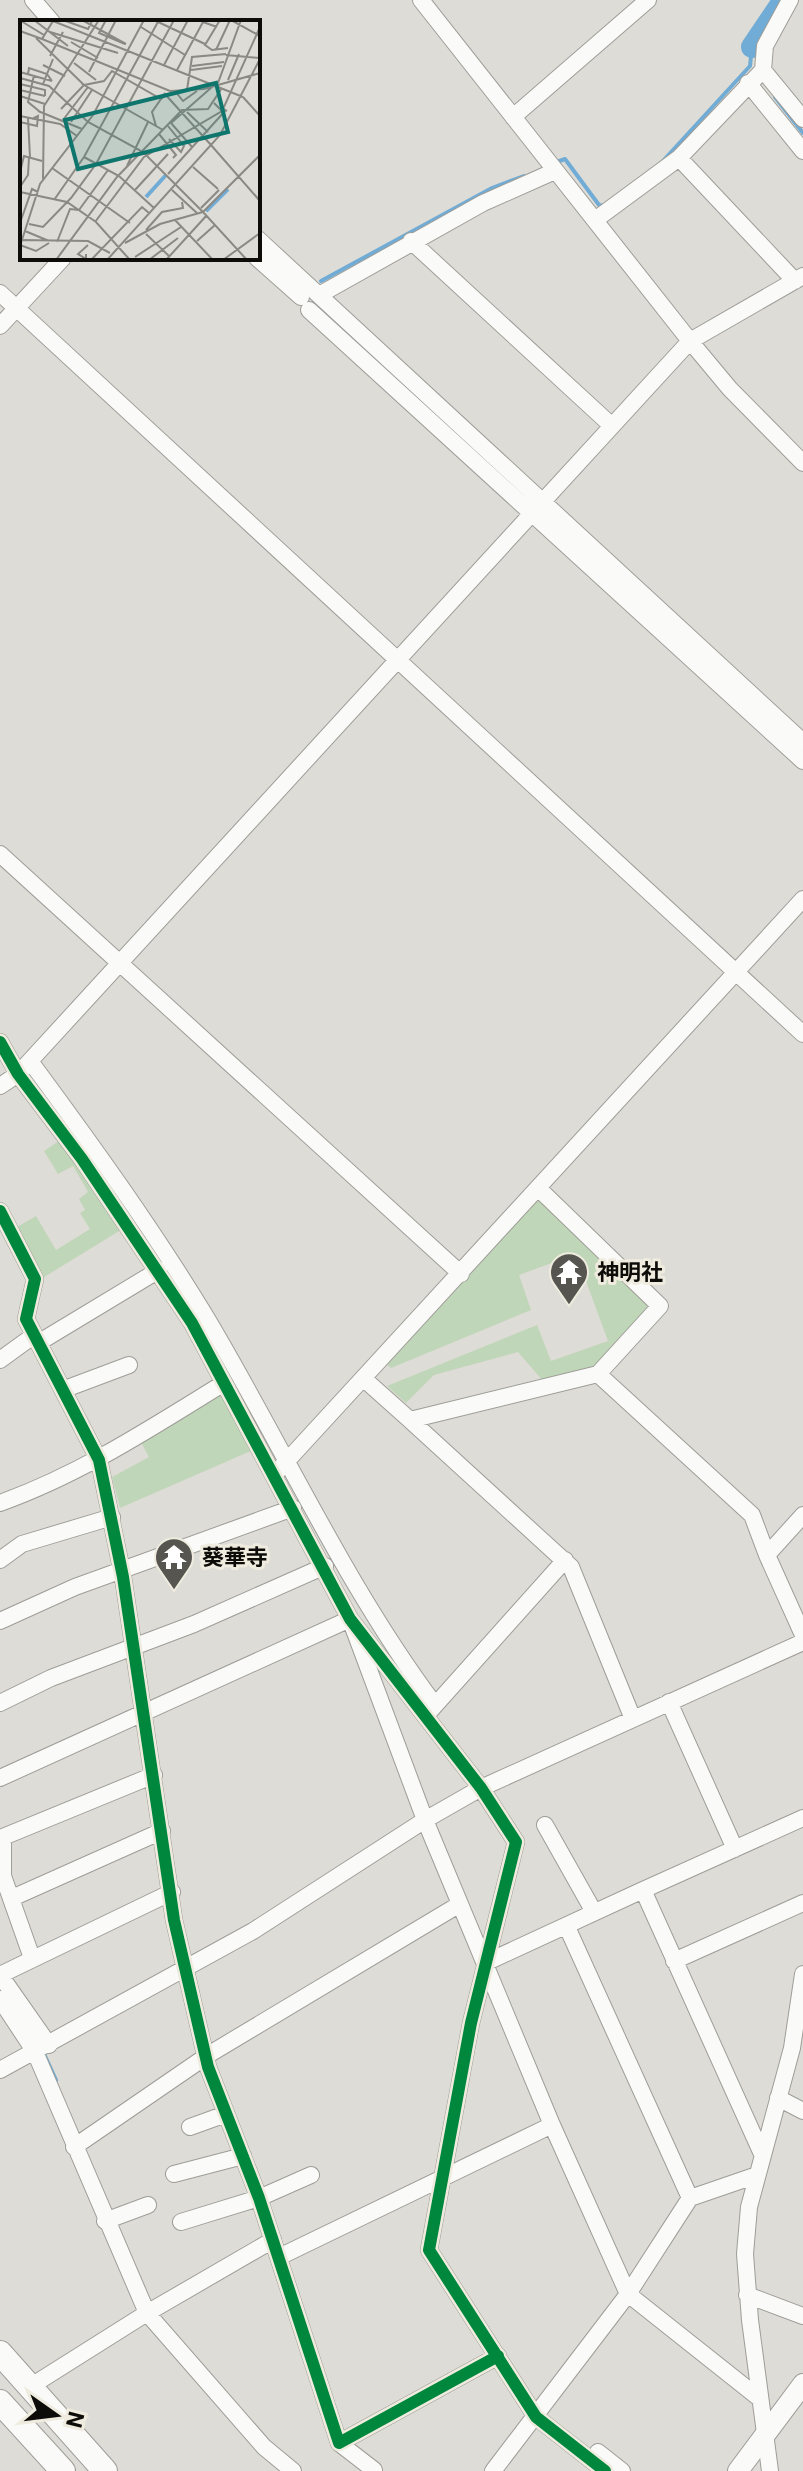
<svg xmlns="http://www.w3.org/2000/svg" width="803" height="2471" font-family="Roboto,'Noto Sans JP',sans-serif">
  <rect width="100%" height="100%" fill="#dedcd6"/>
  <!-- green -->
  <path fill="#c0d6b8" d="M59,1141l65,87 -83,51 -24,-52 19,-11 20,34 34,-21 -10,-16 5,-3 -6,-11 9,-7 -15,-26 -15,8 -14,-23z
    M538,1198l115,107 -58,64 -52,12 -25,-29 -84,23 -28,28 -19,-17 150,-61 14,36 57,-20 -32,-87 -57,21 12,35 -140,58 -5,-4z
    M220,1392l33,58 -133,58 -8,-31 37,-20 -8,-15z"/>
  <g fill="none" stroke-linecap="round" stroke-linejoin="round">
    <!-- stream -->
    <path stroke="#70acd5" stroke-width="4" d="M775,97l28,36
      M662,162l88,-96 2,-19
      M554,163l11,-4 34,46 6,1
      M321,281l171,-93 32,-12
      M45,2056l11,24"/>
    <!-- river -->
    <path stroke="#70acd5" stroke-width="22" d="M752,47l31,-46"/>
    <!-- minor casing -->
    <g stroke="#9e9d98" stroke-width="18">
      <path id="minor" d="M33,0l19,22
        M421,0l269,341 40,48 73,74
        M763,70l40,49
        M748,83l55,68
        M513,117l135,-117
        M679,158l116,123
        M595,220l84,-62 84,-88 2,-24 25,-46
        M258,239l545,503
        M411,241l201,185
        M257,258l44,39
        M0,293l803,741
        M319,295l164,-92 72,-32
        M309,310l494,451
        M0,326l63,-68
        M0,854l461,420
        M0,1042l18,32 64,85 110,164 158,296 131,169 35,54 -45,181 -42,227 107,167 69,54
        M30,1061c62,84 122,167 176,256 77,129 139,268 229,388
        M0,1086l18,-12 672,-733 113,-65
        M538,1188l122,118 -62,68
        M0,1211l35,68 -9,40 73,141 24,117 51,343 34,147 51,131 80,245 159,-87
        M38,1343l121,-73
        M0,1360l33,-24
        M364,1379l46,41 188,-46 154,141 15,40
        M65,1389l64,-24
        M410,1420l161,147 62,152
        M274,1475l529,-576
        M0,1503c81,-29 151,-75 224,-120
        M803,1515l-36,40 36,80
        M0,1560l22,-16 90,-27
        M0,1621l75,-34 218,-79
        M669,1702l66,147
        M0,1703l51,-25 143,-54 131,-58
        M430,1711l135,-151
        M0,1778l350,-159 75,201 127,305 76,169 131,104
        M545,1825l49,87
        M12,1898l150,-67
        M567,1927l123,271
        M32,1958l-29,-82v-39l151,-62
        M674,1961l129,-58
        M485,1963l158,-73
        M0,1975l172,-83
        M0,1975l49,70
        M0,1999l35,53 112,261 117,134 29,24
        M0,2070l253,-139 172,-111 56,-32 322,-146
        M778,2098l25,13
        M190,2127l36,-13
        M74,2147l134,-92 252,-151
        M762,2154l-119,-264 160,-72
        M174,2174l69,-18
        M105,2221l43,-16
        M181,2222l78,-24 52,-23
        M279,2257l273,-132
        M747,2295l56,21
        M28,2388l119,-75 126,-73
        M339,2443l35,27
        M598,2452l24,19
        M493,2471l135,-177 62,-96 67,-23
        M770,2471l-20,-151 -5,-66 4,-47 43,-159 11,-74"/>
    </g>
    <!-- major casing -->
    <g stroke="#9e9d98" stroke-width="22">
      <path id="major" d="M738,2471l65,-87"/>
    </g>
    <!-- highway casing -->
    <g stroke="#9e9d98" stroke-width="26">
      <path id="highway" d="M0,2353l105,118
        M0,2402l63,69"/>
    </g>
    <!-- minor -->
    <use href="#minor" stroke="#fafaf9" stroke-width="16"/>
    <!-- major -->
    <use href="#major" stroke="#fafaf9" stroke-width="20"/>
    <!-- highway -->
    <use href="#highway" stroke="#fafaf9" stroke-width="24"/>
    <!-- cycleway casing -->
    <g stroke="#efecdf" stroke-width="17">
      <path id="cycleway" d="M0,1042l18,32 64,85 110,164 158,296 131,169 35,54 -45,181 -42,227 107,167 69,54
        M0,1211l35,68 -9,40 73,141 24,117 51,343 34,147 51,131 80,245 159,-87"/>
    </g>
    <!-- cycleway -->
    <use href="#cycleway" stroke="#00873e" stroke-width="12"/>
  </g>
  <!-- icons -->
  <defs>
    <g id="temple-pin" transform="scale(2)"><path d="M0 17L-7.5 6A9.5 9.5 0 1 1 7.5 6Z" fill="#565550" stroke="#efecdf"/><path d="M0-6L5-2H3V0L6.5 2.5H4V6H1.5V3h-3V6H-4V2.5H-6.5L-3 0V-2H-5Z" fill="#fff"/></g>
  </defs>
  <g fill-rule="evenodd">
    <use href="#temple-pin" x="569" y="1272"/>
    <use href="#temple-pin" x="174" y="1557"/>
  </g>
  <g text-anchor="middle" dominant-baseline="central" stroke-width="6" stroke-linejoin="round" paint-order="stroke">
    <!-- poi labels -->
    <g font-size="22" font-weight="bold" fill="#0d0c08" stroke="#efecdf" text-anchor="start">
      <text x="597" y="1272">神明社</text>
      <text x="202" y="1557">葵華寺</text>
    </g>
  </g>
  <!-- overview -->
  <g transform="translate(20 20)">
    <rect width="240" height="240" fill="#dedcd6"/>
    <path fill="none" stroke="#70acd5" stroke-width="4" d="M126,177l20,-22M186,191l22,-22"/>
    <path fill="none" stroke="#8a8984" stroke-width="2" d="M14,0l34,26M43,0l25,9 4,-8M62,0l44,24M86,0l-7,13 26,11M200,0l-15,25 7,5 16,-2M211,0l29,16M1,1l23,14M136,1l49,23M121,7l44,28M0,11l22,8 11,-18 190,76M30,12l68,21M16,18l48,47 -23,24M22,19l128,52 34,-2 56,-16M51,22l27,16M196,30l14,-30M206,35l33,3M30,36l13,-24M54,43l22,17M23,45l22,11M144,45l24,-45M172,46l32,-4M157,50l26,-48 14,5M171,50l31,-4M0,52l32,9M69,52l27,-52M8,54l1,-6 18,6 5,7M14,55l-6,27 11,9M0,58l29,8 39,36 55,30 60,60 -43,12 -35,19M208,60l11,-26M198,63l23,-63M0,64l25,6v6M23,64l10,-25M0,70l25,6M167,70l5,-33 34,-3M155,71l8,10 14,-10M144,73l47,52M0,76l25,8M223,77l17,19M18,91l44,18M207,91l-4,-2 37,-82M167,92l21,20M0,96l40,8 17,12M8,98l2,39M43,100l25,-33M0,102l17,4 1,-10 -6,3M51,102l21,-32M136,106l-4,-14 9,-13M148,106l16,20 -3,6 -12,-13M143,110l-79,-45 20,-4 8,-10 49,28 5,-4M139,114l17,21 -3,3M191,125l49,56M172,127l-21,-24 41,-36M64,137l35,19 35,32M107,146l21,-44M173,147l25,22M32,148l78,55M0,152l4,-16 18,5M148,154l57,-63M23,159l1,-73 55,-86M0,167l8,-12 1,-18M115,170l33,-36M152,170l26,24M0,172l47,10 29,20 34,38M34,180l30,-43 75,-137M181,188l18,-18M59,190l29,-40M155,200l38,40M75,202l49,-65 78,-46 -8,-8M0,203l12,-34 6,3M9,204l14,3 28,-29 25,-34 78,-144M126,210l16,-18 21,-4 -1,-6M5,211l24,10M126,214l24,23M1,220l67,1 22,12M177,221l18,-16M37,222l13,-33 9,1M0,225l16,6 13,-8M0,226l20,-62 53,-69 51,-95M66,234v5l-8,-5 10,-9M115,237l46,-30M36,240l61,-83 65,-67 26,-1 14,-21M71,240l51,-53 7,6M87,240l113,-125 40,-76M129,240l29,-22M146,240l41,-45M203,240l37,-27M227,240l-44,-48 57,-57"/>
    <path fill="#0f766e" fill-opacity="0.15" stroke="#0f766e" stroke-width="4" d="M196,63l12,49 -150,37 -13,-49z"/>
    <rect width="240" height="240" fill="none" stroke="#0d0c08" stroke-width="4"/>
  </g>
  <!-- north arrow -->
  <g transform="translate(56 2415) rotate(104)" stroke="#efecdf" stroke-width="6" paint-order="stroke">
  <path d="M0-6L14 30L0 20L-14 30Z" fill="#0d0c08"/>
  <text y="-12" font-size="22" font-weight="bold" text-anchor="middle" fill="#0d0c08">N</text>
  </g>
</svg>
